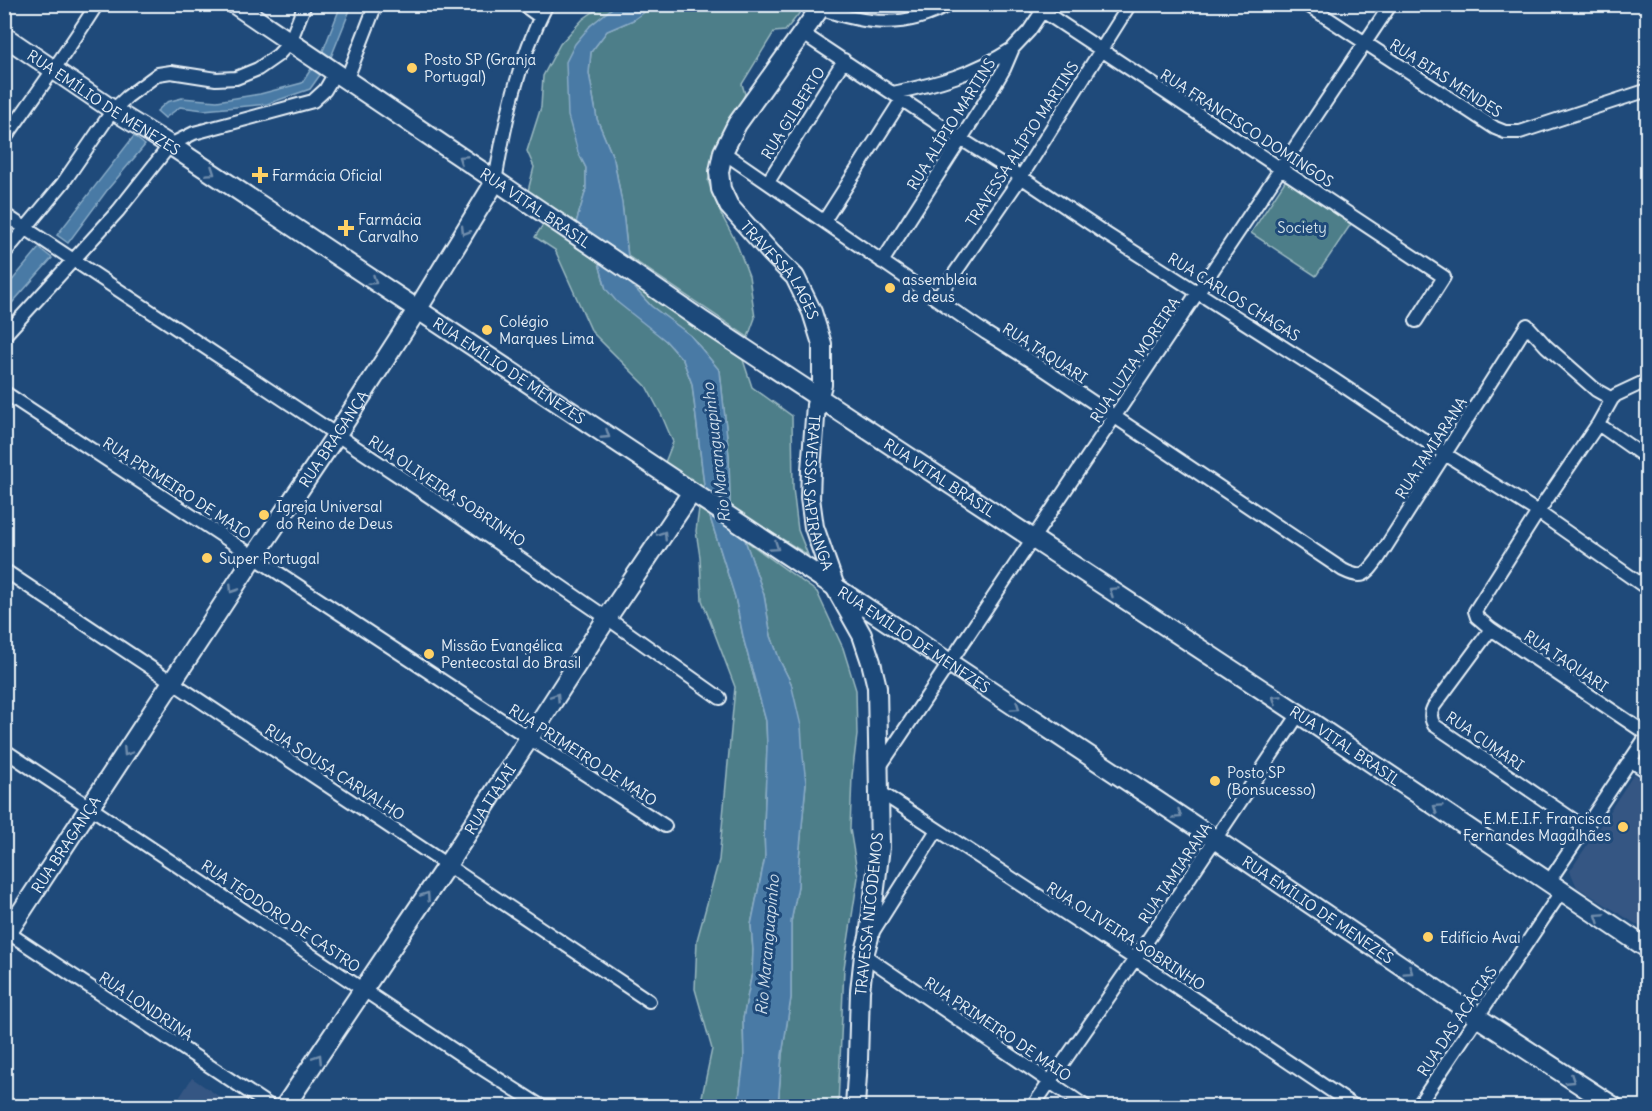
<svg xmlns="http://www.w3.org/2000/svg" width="1652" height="1111" font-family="Delius,sans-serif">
  <rect width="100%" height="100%" fill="#1f4a7a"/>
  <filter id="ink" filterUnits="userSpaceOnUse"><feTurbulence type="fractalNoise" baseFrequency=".0167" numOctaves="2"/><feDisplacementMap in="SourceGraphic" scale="12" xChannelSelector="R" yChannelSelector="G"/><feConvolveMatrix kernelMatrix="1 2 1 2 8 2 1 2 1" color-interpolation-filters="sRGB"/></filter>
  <g filter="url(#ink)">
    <!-- built -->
    <path fill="#365683" d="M1634,774l13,9v148l-70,-44 -7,-16z
      M192,1078l41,28h-59z"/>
    <!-- green -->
    <path fill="#4d7e89" stroke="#9ab8c0" stroke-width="1.5" d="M603,5h14l-27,21 -12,126 8,16v22l-10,33 -48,-32 6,-24 -7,-16 14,-44 2,-31 17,-32 23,-25z
      M654,5h152l-21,26 -11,1 -32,52 3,10 -23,48 -14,39 13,33 15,28 13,34 6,42 -7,19 -120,-81 -6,-53 -8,-43 -17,-41 -8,-46 2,-21 16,-21 26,-11z
      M1287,178l66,43 -37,55 -65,-43z
      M544,223l55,40 7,26 60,52 17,19 9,24 13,109 -41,-28 9,-23 -11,-26 -16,-30 -54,-54 -37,-82 -20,-13z
      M631,284l112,76 9,27 40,29 1,72 5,42 10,25 -78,-48 -1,-51 -9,-85 -30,-36 -39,-29z
      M699,509l10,5 26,83 9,44 22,80 1,25 -3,83 1,28 -14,68 2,25 -1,23 -9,46 1,40 -6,47h-38l12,-57 -17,-60 2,-49 22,-80 16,-173 -33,-87 -2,-43 -4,-26z
      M745,540l72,52 26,56 13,42 1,45 -5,41 -2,53 8,48 -14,91 -6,138h-60l4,-51 9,-57v-76l7,-36 1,-28 7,-75 -15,-100 -11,-22 -9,-25 -7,-41z"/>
    <!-- water -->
    <path fill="#487aa5" stroke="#88aac6" stroke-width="1.5" d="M617,4l37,1 -21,15 -26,11 -16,21 -2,21 8,46 17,41 8,43 9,81 20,22 39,29 30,36 9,85 1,51 -25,-14 -13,-109 -9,-24 -17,-19 -49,-39 -11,-13 -7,-26 -23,-40 10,-33v-22l-8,-16 -10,-36 -2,-54 9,-18 15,-18z
      M341,5h11l-23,57 -8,-6z
      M311,69l9,6 -10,14 -43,15 -63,6 -24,-3 -15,11 -8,-7 10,-9 15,-4 35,3 43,-7 42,-11z
      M134,136l11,9 -37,44 -40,54 -11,-8z
      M39,248l13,10 -47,53v-22z
      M709,514l36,26 19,55 7,41 9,25 11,22 10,43 2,30 3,27 -7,75 -1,28 -7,36v76l-9,57 -4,51h-40l6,-47 -1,-40 9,-46 1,-23 -2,-25 14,-68 -1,-28 3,-83 -1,-25 -22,-80 -9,-44z"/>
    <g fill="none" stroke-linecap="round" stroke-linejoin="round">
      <!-- street casing -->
      <g stroke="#e8f1f8" stroke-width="16">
        <path id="street" d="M522,4l18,13
          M1032,4l412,273 -28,44
          M1306,4l189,124 10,4h15l128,-42
          M820,8c45,17 87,21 130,-4
          M802,33l159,106 60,38 82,55 230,147 112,75 93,58 110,77
          M346,81l30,-77
          M893,93c44,-9 81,-19 119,-44
          M4,140c31,-45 64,-89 93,-136
          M723,152l263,181 53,33 304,204c20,10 23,5 35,-11l149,-234 19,21 50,44 16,9
          M495,182c10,-61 23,-122 52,-178
          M768,182l76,-122
          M4,214l425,282 178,122 113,80
          M824,221l78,-122
          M4,254l59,-71 50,-73 14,-13 31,-23 13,-2 45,7 20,-1 22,-9 20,-14 12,-13 15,-38
          M882,262l102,-159 20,-34 9,-21 16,-17 18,-27
          M937,299l84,-122 109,-173
          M4,336l114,-125 52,-66 24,-12 119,-32 12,-11 10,-17
          M4,392l525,346 136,88
          M1598,424l50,35
          M4,570l443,295 13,9 189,127
          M1491,629l-57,77c-4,7 -4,12 0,19l150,102
          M1647,734l-156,-105 -14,-12 -2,-6 63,-99 60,-88 14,-25 4,-4 32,-15
          M4,750l466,311 71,45
          M1630,760l18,12
          M879,768l512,-764
          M880,792l255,167 219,147
          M1548,883l100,-149
          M4,930l266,176
          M872,933l65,-103
          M864,955l221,151
          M1033,1106l102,-147 164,-245
          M1418,1106l143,-214"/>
      </g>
      <!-- secondary casing -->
      <g stroke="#e8f1f8" stroke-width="22">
        <g id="secondary">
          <path id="s1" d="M234,4l406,274 61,42 598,394 349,235"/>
          <path id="s2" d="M823,4l-86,120 -14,28 -4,20 2,17 8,17 42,47 24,24 17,35 10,32v41l-6,20 -5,65 -1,28 4,29 21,60 27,48 9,27 6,25 3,160 -11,90 -5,18 -4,36 -2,69 -3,46"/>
          <path id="s3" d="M4,36l109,74 57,35 1046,695 261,177 136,89"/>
          <path id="s4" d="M4,938l250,-381 83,-123 80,-124 78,-128"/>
          <path id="s5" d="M285,1106l162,-241 160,-247 85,-126"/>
        </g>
      </g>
      <!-- street -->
      <use href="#street" stroke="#1f4a7a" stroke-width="12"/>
      <!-- secondary -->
      <use href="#secondary" stroke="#1f4a7a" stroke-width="18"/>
    </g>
    <!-- one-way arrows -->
    <defs><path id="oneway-chevron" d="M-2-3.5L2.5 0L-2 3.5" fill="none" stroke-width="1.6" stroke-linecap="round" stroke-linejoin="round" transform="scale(1.5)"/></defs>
    <g stroke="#6f8dac">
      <use href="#oneway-chevron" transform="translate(462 159) rotate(-146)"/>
      <use href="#oneway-chevron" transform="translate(211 172) rotate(34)"/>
      <use href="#oneway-chevron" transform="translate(465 231) rotate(121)"/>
      <use href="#oneway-chevron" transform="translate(373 281) rotate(34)"/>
      <use href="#oneway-chevron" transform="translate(606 435) rotate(33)"/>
      <use href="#oneway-chevron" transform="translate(663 535) rotate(-57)"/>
      <use href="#oneway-chevron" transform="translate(775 547) rotate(34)"/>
      <use href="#oneway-chevron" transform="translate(233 589) rotate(123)"/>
      <use href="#oneway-chevron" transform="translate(1113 591) rotate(-146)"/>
      <use href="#oneway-chevron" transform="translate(556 697) rotate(-57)"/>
      <use href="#oneway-chevron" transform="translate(1276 699) rotate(-146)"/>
      <use href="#oneway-chevron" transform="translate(1016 707) rotate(34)"/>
      <use href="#oneway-chevron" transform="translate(127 752) rotate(123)"/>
      <use href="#oneway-chevron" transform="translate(1437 808) rotate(-146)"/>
      <use href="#oneway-chevron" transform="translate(1178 815) rotate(34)"/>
      <use href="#oneway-chevron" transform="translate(426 896) rotate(-56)"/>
      <use href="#oneway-chevron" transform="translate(1599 917) rotate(-146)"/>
      <use href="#oneway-chevron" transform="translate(1409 971) rotate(34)"/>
      <use href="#oneway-chevron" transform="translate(318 1058) rotate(-57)"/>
      <use href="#oneway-chevron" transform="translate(1571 1080) rotate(33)"/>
    </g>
  </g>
  <!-- markers -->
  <g fill="#ffd166" stroke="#1f4a7a" stroke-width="2">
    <circle cx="412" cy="68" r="6"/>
    <path d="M257 166h6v6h6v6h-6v6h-6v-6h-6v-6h6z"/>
    <path d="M343 219h6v6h6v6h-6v6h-6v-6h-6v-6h6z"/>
    <circle cx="890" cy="288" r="6"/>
    <circle cx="487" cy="330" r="6"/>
    <circle cx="264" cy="515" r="6"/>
    <circle cx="207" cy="558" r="6"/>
    <circle cx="429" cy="654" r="6"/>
    <circle cx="1215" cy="781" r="6"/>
    <circle cx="1623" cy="827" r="6"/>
    <circle cx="1428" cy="937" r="6"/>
  </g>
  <g text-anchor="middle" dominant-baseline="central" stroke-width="6" stroke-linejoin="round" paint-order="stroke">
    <!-- poi labels -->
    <g font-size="15" fill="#e8f1f8" stroke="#1f4a7a" text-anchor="start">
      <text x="424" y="59">Posto SP (Granja<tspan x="424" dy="17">Portugal)</tspan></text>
      <text x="272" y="175">Farmácia Oficial</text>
      <text x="358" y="219">Farmácia<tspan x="358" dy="17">Carvalho</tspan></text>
      <text x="902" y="279">assembleia<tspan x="902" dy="17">de deus</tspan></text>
      <text x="499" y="321">Colégio<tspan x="499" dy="17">Marques Lima</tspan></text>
      <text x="276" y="506">Igreja Universal<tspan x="276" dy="17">do Reino de Deus</tspan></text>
      <text x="219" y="558">Super Portugal</text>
      <text x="441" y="645">Missão Evangélica<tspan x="441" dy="17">Pentecostal do Brasil</tspan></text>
      <text x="1227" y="772">Posto SP<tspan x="1227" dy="17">(Bonsucesso)</tspan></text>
      <text x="1611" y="818" text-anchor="end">E.M.E.I.F. Francisca<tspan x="1611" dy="17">Fernandes Magalhães</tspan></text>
      <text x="1440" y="937">Edifício Avai</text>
    </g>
    <!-- street labels -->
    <g font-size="15" fill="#e8f1f8" stroke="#1f4a7a">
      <text transform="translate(1446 78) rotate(33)">RUA BIAS MENDES</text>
      <text stroke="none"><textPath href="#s3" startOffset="120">RUA EMÍLIO DE MENEZES</textPath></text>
      <text transform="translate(793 113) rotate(-58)">RUA GILBERTO</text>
      <text transform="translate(951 124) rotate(-58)">RUA ALÍPIO MARTINS</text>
      <text transform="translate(1247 128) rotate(33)">RUA FRANCISCO DOMINGOS</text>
      <text transform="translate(1022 144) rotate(-57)">TRAVESSA ALÍPIO MARTINS</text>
      <text stroke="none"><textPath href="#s1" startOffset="364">RUA VITAL BRASIL</textPath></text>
      <text stroke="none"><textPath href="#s2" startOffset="318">TRAVESSA LAGES</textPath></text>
      <text transform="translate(1234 297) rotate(32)">RUA CARLOS CHAGAS</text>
      <text transform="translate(1045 353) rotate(33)">RUA TAQUARI</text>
      <text transform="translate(1135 360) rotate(-56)">RUA LUZIA MOREIRA</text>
      <text stroke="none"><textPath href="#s3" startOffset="606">RUA EMÍLIO DE MENEZES</textPath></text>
      <text stroke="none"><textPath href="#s4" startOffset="598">RUA BRAGANÇA</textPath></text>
      <text transform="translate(1431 448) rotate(-57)">RUA TAMIARANA</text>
      <text stroke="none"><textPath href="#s1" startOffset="850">RUA VITAL BRASIL</textPath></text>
      <text transform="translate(177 488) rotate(33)">RUA PRIMEIRO DE MAIO</text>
      <text transform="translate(447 491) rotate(34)">RUA OLIVEIRA SOBRINHO</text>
      <text stroke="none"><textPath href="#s2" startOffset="555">TRAVESSA SAPIRANGA</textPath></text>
      <text stroke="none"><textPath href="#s3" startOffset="1092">RUA EMÍLIO DE MENEZES</textPath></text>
      <text transform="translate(1566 661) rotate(34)">RUA TAQUARI</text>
      <text transform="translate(1485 741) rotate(35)">RUA CUMARI</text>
      <text stroke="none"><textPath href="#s1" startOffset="1336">RUA VITAL BRASIL</textPath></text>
      <text transform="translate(583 755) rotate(33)">RUA PRIMEIRO DE MAIO</text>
      <text transform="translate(335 772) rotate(33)">RUA SOUSA CARVALHO</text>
      <text stroke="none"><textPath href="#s5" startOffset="369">RUA ITAJAÍ</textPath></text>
      <text stroke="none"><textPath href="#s4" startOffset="112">RUA BRAGANÇA</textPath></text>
      <text transform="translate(1175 873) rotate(-56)">RUA TAMIARANA</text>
      <text stroke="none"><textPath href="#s3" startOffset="1578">RUA EMÍLIO DE MENEZES</textPath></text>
      <text transform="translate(869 914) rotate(-84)">TRAVESSA NICODEMOS</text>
      <text transform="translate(281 916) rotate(34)">RUA TEODORO DE CASTRO</text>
      <text transform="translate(1126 936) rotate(33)">RUA OLIVEIRA SOBRINHO</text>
      <text transform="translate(146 1006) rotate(34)">RUA LONDRINA</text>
      <text transform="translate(1457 1021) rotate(-56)">RUA DAS ACÁCIAS</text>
      <text transform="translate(998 1029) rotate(34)">RUA PRIMEIRO DE MAIO</text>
    </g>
    <!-- park labels -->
    <g font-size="15" fill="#d1e0e7" stroke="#1f4a7a">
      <text x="1302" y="227">Society</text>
    </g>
    <!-- water labels -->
    <g font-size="16" font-style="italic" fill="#d0dfec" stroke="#1f4a7a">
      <text transform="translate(716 453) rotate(-97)">Rio Maranguapinho</text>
      <text transform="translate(767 945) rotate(-85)">Rio Maranguapinho</text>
    </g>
  </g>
  <!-- margin -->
  <rect width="1652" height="1111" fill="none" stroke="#1f4a7a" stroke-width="24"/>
  <rect x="12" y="12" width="1628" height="1087" fill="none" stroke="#e8f1f8" stroke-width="2" filter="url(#ink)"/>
</svg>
